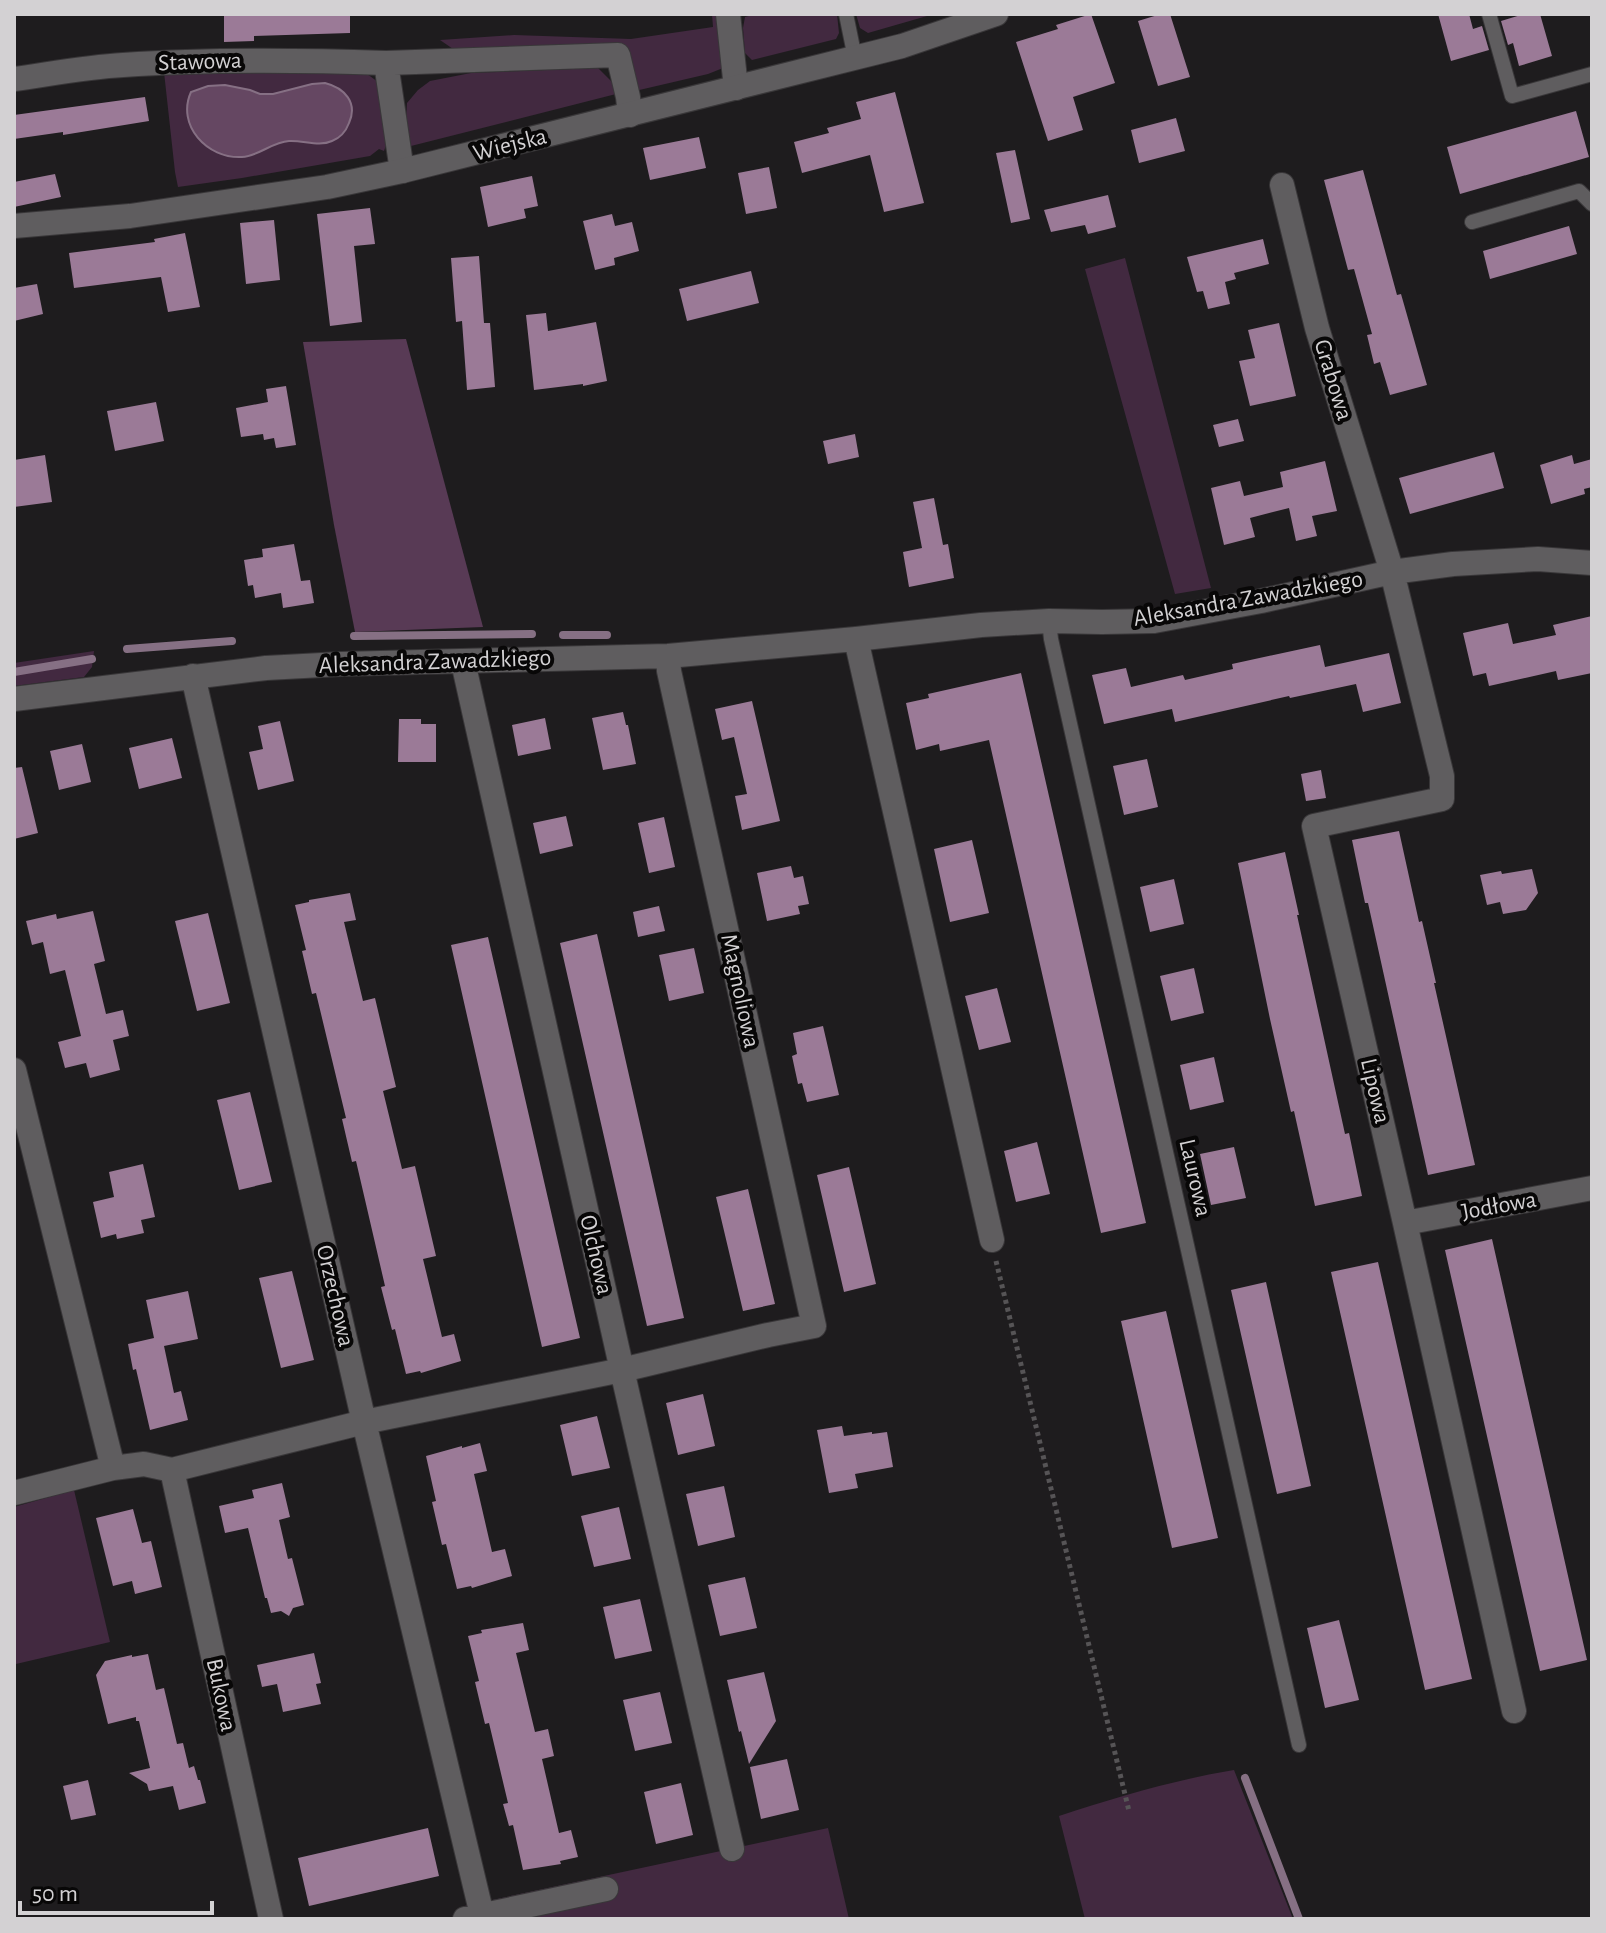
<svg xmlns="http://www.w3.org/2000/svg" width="1606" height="1933" font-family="'Alegreya Sans',sans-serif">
  <rect width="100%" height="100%" fill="#1e1c1e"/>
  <!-- green -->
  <path fill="#422940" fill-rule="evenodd" d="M712,14h11v54l-15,6 -73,17 -7,-41 -172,1 -16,-11 74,-5 117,4 82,-12z
    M756,14h81l2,19 -3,6 -84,21 -7,-7 -2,-25 2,-11z
    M856,14h78l-66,19 -8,-5z
    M359,68l19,14 9,60 -3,9 -5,-2 -9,7 -128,22 -64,9 -3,-15 -11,-100zM325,83l9,3 -16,58c-12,-2 -26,-6 -38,-2 -8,2 -15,8 -23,12 -19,7 -38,1 -54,-10l5,-58 17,-1 25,5 10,4h13l38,-10z
    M598,68l16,16 6,9 -209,53 -5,-26 1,-17 11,-13 12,-9 41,-8z
    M1125,258l86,330 -36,6 -90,-325z
    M94,651l-2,16 -8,10 -70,9v-23z
    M74,1490l36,152 -94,22 -2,-8v-149z
    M1234,1770l59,149h-208l-26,-103c58,-19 115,-36 175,-46z
    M828,1828l21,91h-382l-3,-13z"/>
  <!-- forest -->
  <path fill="#583a55" d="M406,339l77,288 -128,5 -21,-107 -31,-183z"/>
  <!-- water -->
  <path fill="#654762" stroke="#867084" stroke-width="2" d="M325,83c20,5 33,20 24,40 -3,8 -9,15 -17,18 -13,6 -29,-1 -43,0 -17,1 -30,15 -47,16 -35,2 -66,-32 -51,-65l17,-6 17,-1 25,5 10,4h13l39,-10z"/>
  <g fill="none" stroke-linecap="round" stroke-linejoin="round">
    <!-- stream -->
    <path stroke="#867084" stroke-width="8" d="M563,635h44
      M354,636l178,-2
      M127,649l105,-8
      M14,672l78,-13
      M1245,1778l54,141"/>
  </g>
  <!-- building -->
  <path fill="#9b7a97" d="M224,14h126v19l-96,3v5l-30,1z
    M1091,14l24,69 -42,14 10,33 -35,11 -32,-99 42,-13 -2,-4z
    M1161,14h9l20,63 -32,9 -20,-65z
    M1438,14h31l4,15 9,-3 7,24 -38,11z
    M1524,14h16l12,42 -33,10 -6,-23 -5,2 -7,-24z
    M895,92l29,111 -40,9 -14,-57 -68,18 -8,-31 35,-9 -2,-5 34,-9 -5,-17z
    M145,97l4,24 -86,14v-3l-49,7v-24z
    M1576,111l13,46 -129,37 -13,-47z
    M1176,118l9,33 -46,12 -8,-33z
    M699,137l7,31 -56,12 -7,-32z
    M1015,150l15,69 -19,4 -15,-70z
    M769,167l8,41 -31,6 -8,-41z
    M1363,170l34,125 4,-1 26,91 -37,10 -10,-33 -6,2 -7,-29 5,-1 -18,-65 -6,1 -24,-90z
    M55,174l6,23 -47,10v-25z
    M532,176l6,30 -14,3 2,9 -38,9 -8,-40z
    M1108,195l8,32 -28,7 -3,-9 -34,7 -7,-22z
    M370,208l5,36 -21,2 8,76 -32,4 -13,-112z
    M612,214l3,12 17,-4 7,29 -25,7 1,7 -20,5 -12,-49z
    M274,220l6,60 -34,4 -6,-61z
    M1569,226l8,28 -87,25 -7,-28z
    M185,233l15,74 -32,5 -7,-35 -87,11 -5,-35 86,-11 -1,-3z
    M1263,239l6,25 -35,9 2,6 -11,3 5,22 -22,5 -5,-18 -6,1 -10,-35z
    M479,256l5,67h6l5,64 -28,3 -5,-69 -6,1 -5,-64z
    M751,271l8,32 -72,18 -8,-32z
    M37,284l6,30 -29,7v-33z
    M546,313l2,18 48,-9 11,59 -24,5v-2l-49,6 -8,-75z
    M1279,323l17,73 -46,10 -11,-45 16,-3 -7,-28z
    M286,386l10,59 -20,3 -2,-10 -10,2 -1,-6 -22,3 -5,-29 32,-6 -2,-13z
    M156,402l8,39 -49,10 -8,-40z
    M1238,419l6,22 -25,6 -6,-22z
    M855,434l4,23 -31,7 -5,-23z
    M1494,452l10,36 -94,26 -11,-36z
    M45,455l7,47 -38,5v-47z
    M1572,455l2,9 18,-5v28l-8,2 1,5 -34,10 -11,-39z
    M1325,461l12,50 -25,5 5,20 -21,5 -7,-33 -39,10 5,19 -31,8 -13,-57 29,-7 4,15 39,-9 -3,-15z
    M934,498l9,47 5,-1 6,34 -45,9 -6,-35 19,-4 -9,-46z
    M294,544l7,37 9,-1 4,23 -31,5 -2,-15 -26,5 -2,-13 -5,1 -4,-26 19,-3 -1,-8z
    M1592,616v57l-34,7 -2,-9 -67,15 -3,-13 -13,3 -10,-43 45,-10 5,21 43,-9 -3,-10z
    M1320,645l5,22 64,-14 12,50 -38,9 -7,-28 -66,14 -1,-2 -114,26 -3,-13 -68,15 -12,-49 34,-7 5,19 52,-12 2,5 48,-11 -1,-5z
    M1021,673l125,550 -45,10 -112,-493 -49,11 -1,-7 -23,6 -10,-47 23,-5 -1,-4z
    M752,701l28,120 -38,9 -7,-34 12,-2 -13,-57 -12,3 -7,-31z
    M623,712l3,13h2l8,39 -33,6 -11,-52z
    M545,718l6,31 -33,7 -6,-31z
    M399,719h22v5h15v38h-38z
    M280,721l14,60 -36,9 -9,-38 14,-3 -5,-23z
    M172,738l10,40 -43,11 -10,-41z
    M82,744l9,38 -32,8 -9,-39z
    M1147,759l11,48 -34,8 -11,-49z
    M22,767l16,66 -24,6v-71z
    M1321,770l5,28 -20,3 -5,-27z
    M566,816l7,30 -33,8 -7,-31z
    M664,817l11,50 -26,6 -11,-50z
    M1399,831l20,91 3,-1 14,62h-2l41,182 -47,10 -60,-272h-3l-13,-63z
    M972,840l17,73 -39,9 -16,-73z
    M1285,852l14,63h-2l48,219 4,-1 13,63 -47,10 -21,-95 -3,1 -21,-93 -32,-156z
    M791,866l3,12 9,-2 6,28 -11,2 2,8 -33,7 -10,-48z
    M1532,869l6,24 -12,17 -23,4 -3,-12 -13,3 -7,-30 21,-4 1,3z
    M1174,879l10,45 -34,8 -10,-45z
    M350,893l6,27 -12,2 19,79 12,-3 21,89 -13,4 19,78 13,-3 21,90 -13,3 19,78 12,-3 7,27 -40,12 -1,-2 -14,3 -11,-45 -3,1 -11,-43 4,-1 -29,-125 -4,1 -10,-43 4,-1 -30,-125 -4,1 -10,-43 4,-1 -11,-45 14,-3v-2z
    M659,906l6,25 -27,6 -5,-25z
    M93,911l12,50 -11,3 12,50 17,-4 6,26 -16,4 7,30 -30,8 -4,-15 -21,5 -7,-26 23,-6 -16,-66 -15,4 -7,-32 -11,3 -6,-24 30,-7 1,5z
    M208,913l22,90 -33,8 -22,-90z
    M597,934l87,384 -37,8 -87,-383z
    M488,937l92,401 -38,9 -91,-402z
    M694,948l10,45 -35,8 -10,-46z
    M1194,968l10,45 -33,8 -11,-45z
    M997,988l14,54 -32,8 -14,-54z
    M823,1026l16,69 -32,7 -5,-19 -4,1 -6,-28 5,-2 -4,-21z
    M1214,1057l10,45 -34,8 -10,-45z
    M250,1092l22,90 -33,8 -22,-90z
    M1037,1142l13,52 -34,8 -12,-51z
    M1234,1147l12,51 -35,7 -11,-51z
    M143,1164l12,53 -14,3 3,13 -27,6 -1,-5 -15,4 -8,-36 21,-5 -5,-25z
    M849,1167l27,117 -32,8 -27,-117z
    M748,1189l27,115 -32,7 -27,-114z
    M1492,1239l95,421 -47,11 -95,-421z
    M1378,1262l94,417 -47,11 -94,-418z
    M292,1271l22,89 -33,8 -22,-90z
    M1266,1282l45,204 -34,8 -46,-204z
    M188,1291l10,48 -34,7 10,47 7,-2 7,29 -38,10 -14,-61 -3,1 -5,-26 26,-6 -8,-38z
    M1166,1311l52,227 -46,10 -51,-227z
    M703,1394l12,52 -37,9 -12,-52z
    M597,1416l13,52 -38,8 -12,-51z
    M842,1426l2,10 28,-4v2l15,-2 6,35 -38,7 3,14 -29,5 -12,-63z
    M480,1443l7,28 -13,3 18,78 13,-3 7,27 -40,12 -1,-2 -14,3 -11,-45 -4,1 -10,-43 4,-1 -10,-45 36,-10v2z
    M282,1483l8,34 -11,3 9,39 4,-1 12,47 -11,3 -4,8 -8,-5 -10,2 -4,-15h-2l-17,-70 -23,5 -6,-27 35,-8 -2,-8z
    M724,1486l11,51 -37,9 -12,-52z
    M619,1507l12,52 -37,8 -13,-51z
    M133,1509l9,34 9,-2 11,46 -27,7 -3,-13 -19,5 -17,-68z
    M745,1577l12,51 -37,8 -12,-51z
    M640,1599l12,52 -37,8 -12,-52z
    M1339,1620l20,80 -34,8 -18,-80z
    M523,1623l6,27 -13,3 19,79 13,-3 6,27 -12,3 17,74 12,-3 7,27 -18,4 1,3 -38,6 -10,-45 -4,1 -6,-22 5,-1 -19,-80 -4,1 -10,-42 4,-1 -11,-45 14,-3 -1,-3z
    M314,1653l7,30 -5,1 5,20 -38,8 -6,-28 -15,3 -5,-22z
    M148,1654l8,36 8,-2 13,56 6,-1 6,25 5,-2 4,14h2l6,23 -27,7 -6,-24 -24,5 -2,-7 -18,-11 21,-5 -11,-47h-3v-4l-28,7 -12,-49 9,-14 27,-6v2z
    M764,1672l12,49 -27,43 -8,-33 -2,1 -12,-52z
    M660,1692l12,51 -37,8 -12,-51z
    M787,1759l12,51 -38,9 -11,-52z
    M88,1780l8,35 -25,5 -8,-34z
    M681,1783l12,52 -37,9 -12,-52z
    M428,1828l11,48 -130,30 -11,-48z"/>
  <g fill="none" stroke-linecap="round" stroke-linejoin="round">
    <!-- lane casing -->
    <g stroke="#393739" stroke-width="16">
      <path id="lane" d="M846,14l9,44
        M1489,14l23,82 80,-22
        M1472,222l107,-31 13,13
        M1049,621l2,18 248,1106"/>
    </g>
    <!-- street casing -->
    <g stroke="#393739" stroke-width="26">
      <path id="street" d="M728,14l8,74
        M386,63l232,-8 10,42 2,18
        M14,79c36,-5 73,-12 109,-14 88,-6 176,-5 263,-2l16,108
        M1282,185l35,143 75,244 50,204v23l-128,27 91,397 109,488
        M856,639l136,601
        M463,662l159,708 110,479
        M193,676l171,746 118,493
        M14,699l252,-31 75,-4 327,-8 188,-17 125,-14 68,-4 53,1 52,-1 107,-20 131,-29 61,-8 85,-5 54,4
        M14,1070l99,398
        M1405,1223l187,-35
        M172,1470l99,449
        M14,1493l99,-25 31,-4 28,6 192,-48 258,-52 146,-35 46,-9 -145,-655 -1,-15
        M465,1919l141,-30"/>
    </g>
    <!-- secondary casing -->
    <g stroke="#393739" stroke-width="26">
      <path id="secondary" d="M14,226l116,-10 197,-29 75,-16 500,-125 94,-32"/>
    </g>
    <!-- path -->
    <path stroke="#565456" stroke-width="5" stroke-dasharray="4 4" stroke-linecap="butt" d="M996,1261l133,550"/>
    <!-- lane -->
    <use href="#lane" stroke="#5f5d5f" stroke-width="14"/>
    <!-- street -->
    <use href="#street" stroke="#5f5d5f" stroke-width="24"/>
    <!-- secondary -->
    <use href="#secondary" stroke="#5f5d5f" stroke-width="24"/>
  </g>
  <g text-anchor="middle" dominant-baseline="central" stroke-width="8" stroke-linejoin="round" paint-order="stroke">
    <!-- street labels -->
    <g font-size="24" fill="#d3d1d3" stroke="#080707">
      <text transform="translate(200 62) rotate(-2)">Stawowa</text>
      <text transform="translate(510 145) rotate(-14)">Wiejska</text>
      <text transform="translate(1333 380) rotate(73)">Grabowa</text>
      <text transform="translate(1248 599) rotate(-10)">Aleksandra Zawadzkiego</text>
      <text transform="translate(435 662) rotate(-2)">Aleksandra Zawadzkiego</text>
      <text transform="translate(740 991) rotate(78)">Magnoliowa</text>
      <text transform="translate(1375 1091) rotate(77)">Lipowa</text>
      <text transform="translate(1195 1178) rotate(77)">Laurowa</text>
      <text transform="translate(1499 1206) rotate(-10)">Jodłowa</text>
      <text transform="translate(596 1255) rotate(77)">Olchowa</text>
      <text transform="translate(335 1296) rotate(77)">Orzechowa</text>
      <text transform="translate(221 1695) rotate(78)">Bukowa</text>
    </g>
  </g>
  <!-- border -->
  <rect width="1606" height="1933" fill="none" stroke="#d3d1d3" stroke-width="32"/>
  <!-- scale -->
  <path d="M20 1901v12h192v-12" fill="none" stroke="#d3d1d3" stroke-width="4"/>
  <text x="32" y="1901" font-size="24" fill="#d3d1d3" stroke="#080707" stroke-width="6" paint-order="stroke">50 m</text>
</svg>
